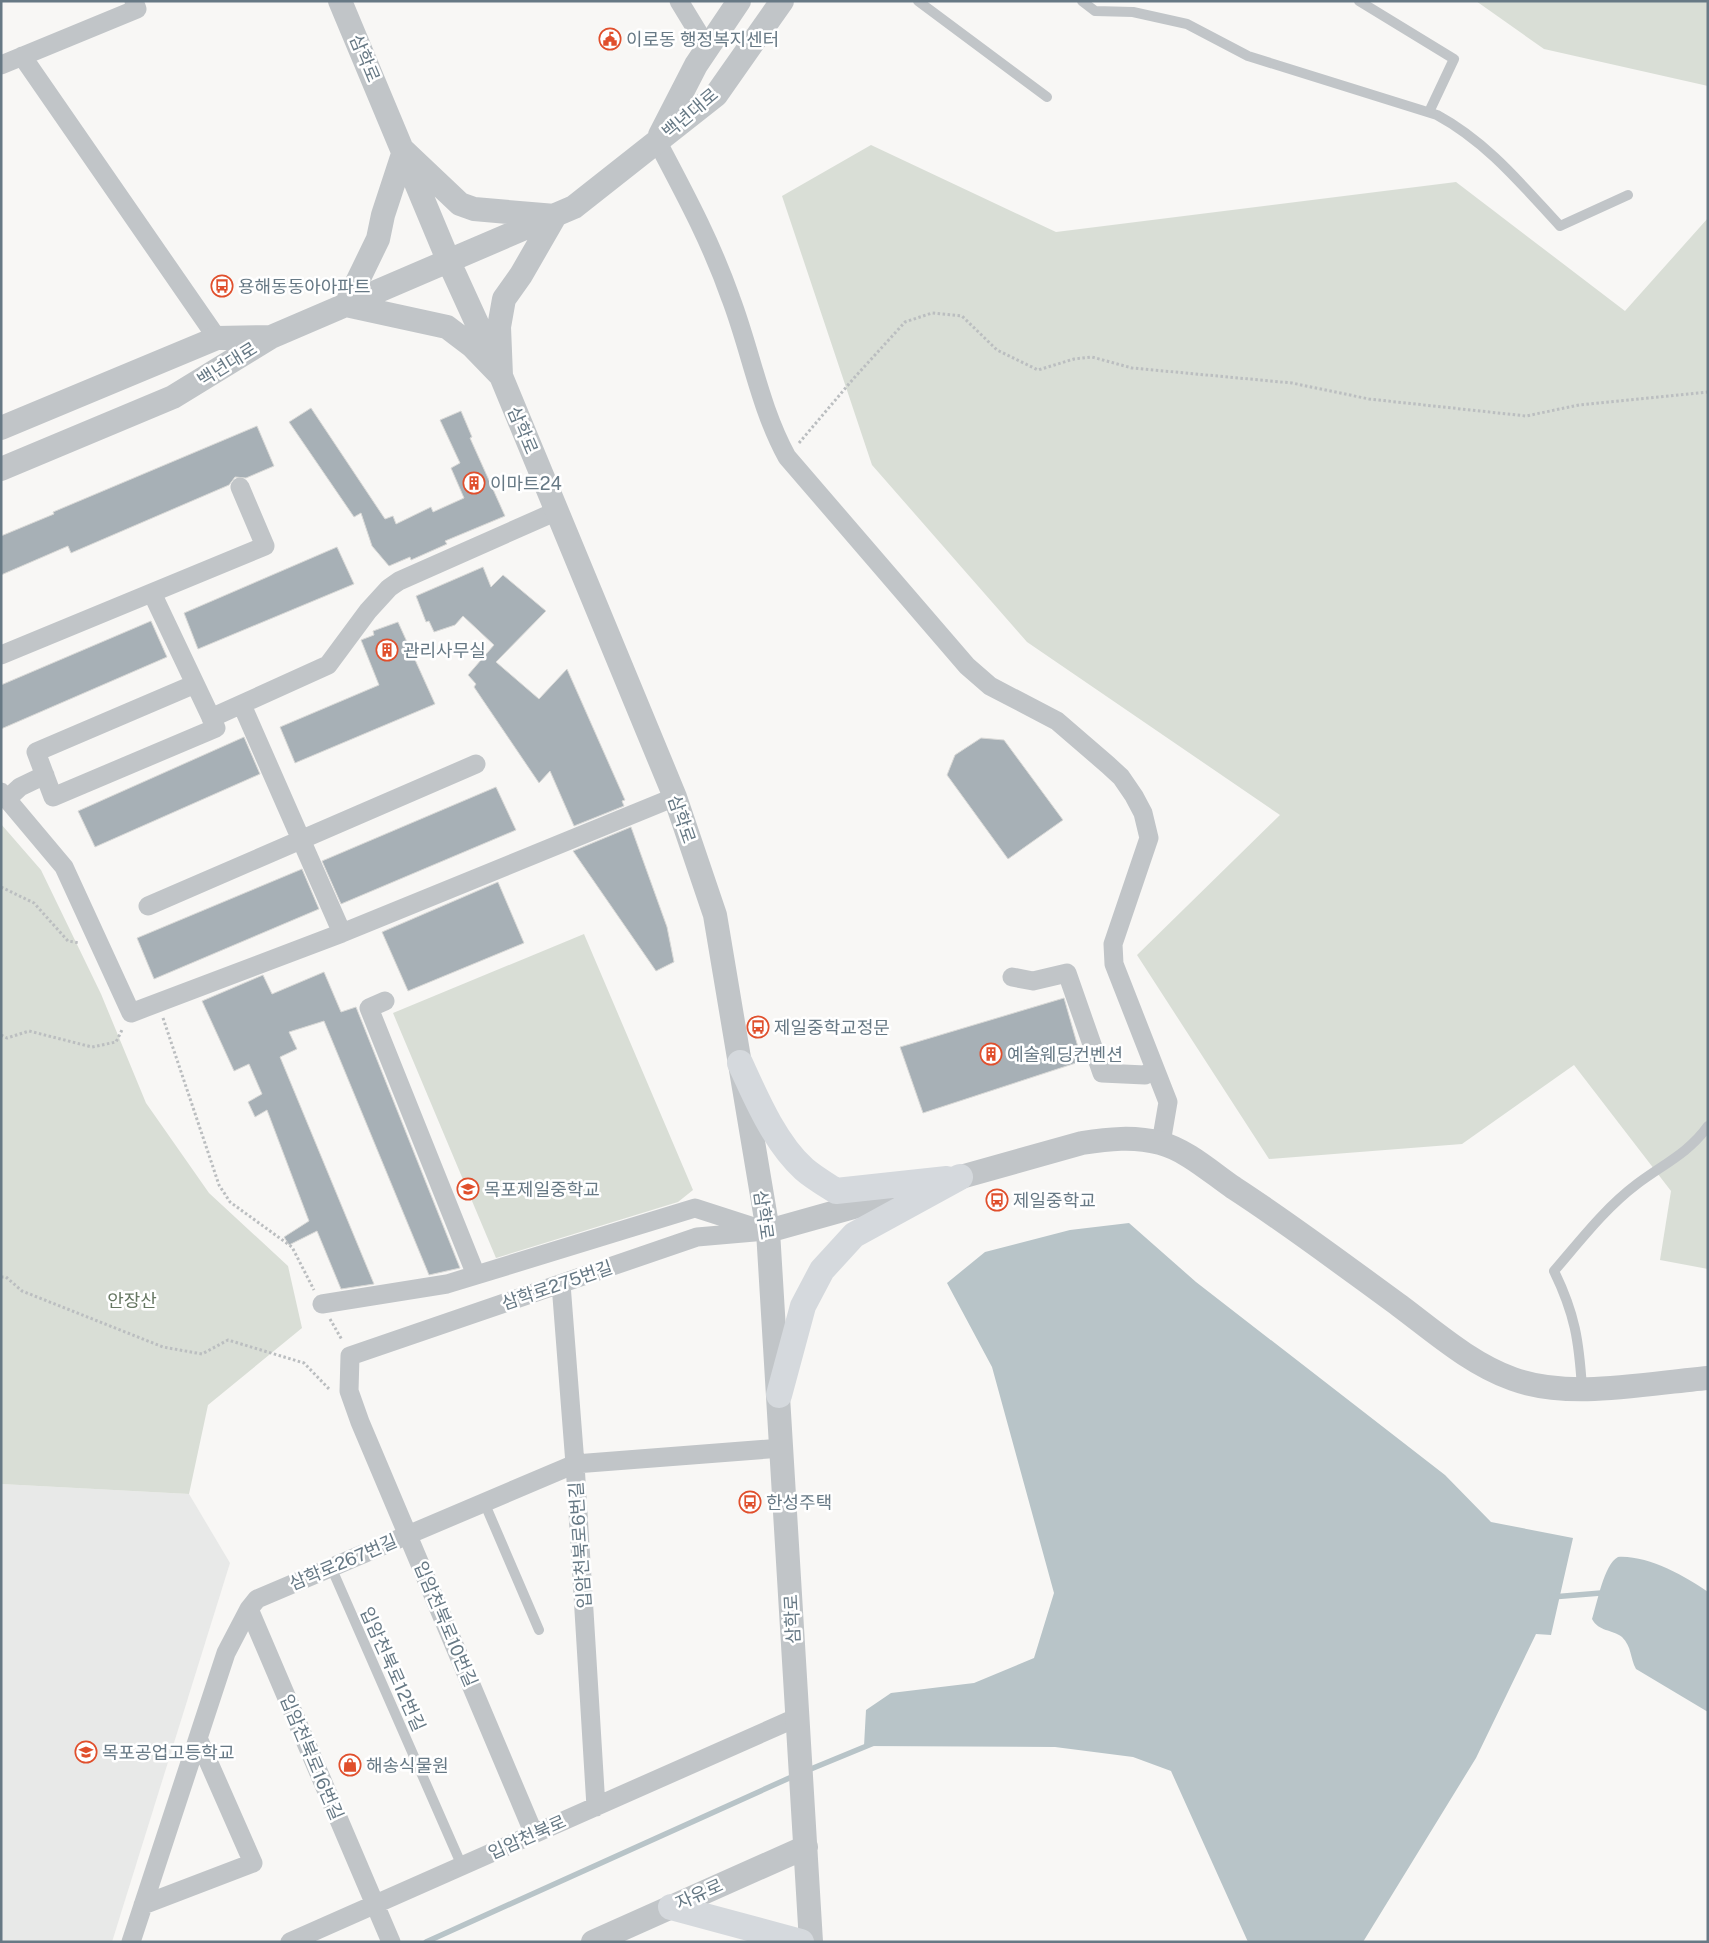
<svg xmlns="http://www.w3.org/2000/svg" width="1709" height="1943" font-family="'Public Sans','Noto Sans KR',sans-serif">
  <rect width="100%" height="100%" fill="#f8f7f5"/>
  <!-- built -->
  <path fill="#e8e9e8" d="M1,1484l188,10 41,69 -118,379h-111z"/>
  <!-- green -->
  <path fill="#d9ded6" d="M1476,1h232v85l-164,-37z
    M871,145l185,87 400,-50 169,129 83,-93v1051l-48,-9 11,-69 -97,-126 -112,79 -193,15 -132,-204 143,-140 -253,-173 -155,-177 -90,-269z
    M1,824l40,46 60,124 45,109 63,90 79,73 14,62 -94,77 -19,89 -188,-10z
    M584,934l109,256 -15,12 -182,56 -103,-245z"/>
  <!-- water -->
  <path fill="#b8c4c8" d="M1129,1223l67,59 249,193 46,47 82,16 -22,97 -15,-1 -60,124 -113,184h-115l-77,-171 -38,-14 -78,-10 -191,-1 2,-36 25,-17 83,-10 60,-25 20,-65 -62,-226 -45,-84 38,-31 85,-22z
    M1618,1557c29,-2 67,19 90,35v120l-72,-43c-6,-11 -4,-22 -14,-32 -10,-8 -23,-5 -30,-18 5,-15 12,-55 26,-62z"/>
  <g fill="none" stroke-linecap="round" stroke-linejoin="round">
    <!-- stream -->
    <path stroke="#b8c4c8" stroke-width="5.5" d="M1552,1597l49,-4
      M806,1771l68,-28
      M426,1942l370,-167"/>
  </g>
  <!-- building -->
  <path fill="#a7b0b6" stroke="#d9d9d7" d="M311,408l74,111 8,-3 3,8 35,-17 2,5 31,-14 -13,-30 9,-5 -20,-43 21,-9 11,26 -2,1 35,78 -60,25 2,3 -36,16 -1,-3 -21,9 -17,-20 -11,-33 -7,4 -65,-95z
    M257,426l17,40 -28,12 -11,-1 -6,8 -158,68 -3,-7 -67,29v-39l53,-22 -1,-2z
    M337,547l17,37 -156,65 -14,-36z
    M483,567l8,20 12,-12 43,36 -50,51 43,37 28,-30 58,131 -3,1 2,5 -50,20 -24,-55 -11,12 -65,-96 2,-3 -8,-9 26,-30 -31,-29 -8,9 -21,7 -5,-11 -3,1 -10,-26z
    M151,621l16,36 -166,72v-44z
    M398,622l37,82 -140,59 -15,-36 99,-42 -18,-45 13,-5 -1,-4z
    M244,737l16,37 -165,73 -17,-36z
    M981,738l23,2 59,80 -55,39 -61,-84 8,-20z
    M496,787l20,43 -175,74 -19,-43z
    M631,827l36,100 7,35 -18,9 -83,-120z
    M302,869l17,40 -165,70 -17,-41z
    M498,882l26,61 -116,48 -26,-59z
    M324,972l17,40 15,-5 104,261 -31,7 -105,-254 -35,11 8,17 -17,8 94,227 -33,5 -24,-58 -28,14 -5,-8 25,-16 -42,-111 -12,7 -7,-15 14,-8 -13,-30 -15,7 -32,-70 61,-26 9,19z
    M1064,998l18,63 -159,52 -23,-66z"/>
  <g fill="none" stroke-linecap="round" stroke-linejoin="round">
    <!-- path -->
    <path stroke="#bbbec0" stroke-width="3" stroke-dasharray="2.5 2.5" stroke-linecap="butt" d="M799,443l55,-65 51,-56 27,-9 30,3 35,34 41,20 36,-11 18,-2 40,11 160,15 77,16 157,17 53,-11 129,-13
      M1,887l33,16 34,38 12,2
      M163,1018l56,167 11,17 62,45 22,43
      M1,1035l6,3 22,-7 63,16 24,-5 7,-14
      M1,1277h5l16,14 141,56 39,7 26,-14 76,23 26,27
      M330,1319l12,21"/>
    <!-- service -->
    <path stroke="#c1c5c8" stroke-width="10" d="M918,1l129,96
      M1082,1l13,10 38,1 54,12 61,32 189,59c50,27 85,70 123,111l68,-31
      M1359,1l95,58 -25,53
      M1582,1388c-3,-47 -7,-74 -28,-117 26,-30 51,-63 83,-87 25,-19 52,-31 71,-58
      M484,1502l55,128
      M331,1567l131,299"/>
    <!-- minor -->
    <path stroke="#c1c5c8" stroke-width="19" d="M679,1l28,46
      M22,56l195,282
      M1,65l136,-56 -3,-8
      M657,141c28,53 54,101 74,158 20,53 29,109 56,158l180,209 23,20 67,35 51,44 13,12 13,19 9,17 6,25 -36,106 1,20 54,138 -7,41
      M152,593l64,135 -163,69 -17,-45 159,-68
      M1,655l264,-109 -25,-59
      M242,705l100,228
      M211,718l117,-53 40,-54 21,-23 10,-7 158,-70
      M1,792l63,75 67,146 211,-80 333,-136
      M7,799l13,-12 25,-12
      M148,906l328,-142
      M1012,977l21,4 34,-8 35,100 43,2 10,-6
      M385,1001l-16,7 107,267
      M561,1284l14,180 21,343
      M322,1304l125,-20 248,-76 62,20
      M249,1609l142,333
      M534,1834l-174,-412 -11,-31 1,-35 347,-119 71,-6
      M143,1905l110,-42 -55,-125
      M131,1942l95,-289 23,-44 8,-10 318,-135 207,-16
      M290,1942l508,-225"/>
    <!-- tertiary -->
    <path stroke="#c1c5c8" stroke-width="24" d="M340,1l109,261 52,114 174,421 40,118 53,316 43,711
      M660,135l36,-70 43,-64
      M404,151l56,53 14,5 81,7 -34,59 -17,24 -5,28 2,49 -29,-30 -25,-19 -101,-22 32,-66 5,-24z
      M1,428l216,-90 52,-1
      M1,469l172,-72 98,-60 303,-130 142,-112 66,-94
      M768,1231l314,-88c26,-4 52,-7 78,0 27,7 52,30 74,45 57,37 111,78 166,118 36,27 71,58 113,73 57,21 135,4 195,-1
      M593,1942l213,-95"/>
    <!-- secondary -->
    <path stroke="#d5d9dd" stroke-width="26" d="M740,1063c16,35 35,80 64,106 9,8 21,15 32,22l111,-12
      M779,1395l24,-89 19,-36 32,-35 106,-58
      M671,1907l130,35"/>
  </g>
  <!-- icons -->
  <defs>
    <g id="civic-ring" transform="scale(1.125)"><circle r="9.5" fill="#fff" stroke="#e04f2c" stroke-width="1.5"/><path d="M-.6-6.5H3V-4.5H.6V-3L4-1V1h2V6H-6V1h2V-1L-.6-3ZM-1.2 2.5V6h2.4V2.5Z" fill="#e04f2c"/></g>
    <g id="bus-ring" transform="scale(1.125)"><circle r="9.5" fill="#fff" stroke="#e04f2c" stroke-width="1.5"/><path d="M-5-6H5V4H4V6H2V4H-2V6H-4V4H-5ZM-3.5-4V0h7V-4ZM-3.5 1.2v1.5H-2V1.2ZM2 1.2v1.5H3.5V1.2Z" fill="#e04f2c"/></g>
    <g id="building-ring" transform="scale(1.125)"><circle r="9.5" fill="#fff" stroke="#e04f2c" stroke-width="1.5"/><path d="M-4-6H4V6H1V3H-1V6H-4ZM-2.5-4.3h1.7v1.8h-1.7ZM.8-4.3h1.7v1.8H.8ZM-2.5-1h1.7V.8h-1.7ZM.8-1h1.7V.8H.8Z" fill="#e04f2c"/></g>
    <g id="school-ring" transform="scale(1.125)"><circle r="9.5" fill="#fff" stroke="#e04f2c" stroke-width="1.5"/><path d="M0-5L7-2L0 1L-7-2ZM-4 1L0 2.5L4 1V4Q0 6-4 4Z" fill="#e04f2c"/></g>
    <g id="shop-ring" transform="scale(1.125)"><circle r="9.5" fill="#fff" stroke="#e04f2c" stroke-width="1.5"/><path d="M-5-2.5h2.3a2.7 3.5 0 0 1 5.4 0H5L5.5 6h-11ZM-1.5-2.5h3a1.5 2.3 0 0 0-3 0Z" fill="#e04f2c"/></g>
  </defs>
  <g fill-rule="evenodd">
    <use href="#civic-ring" x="610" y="39"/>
    <use href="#bus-ring" x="222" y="286"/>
    <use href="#building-ring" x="474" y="483"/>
    <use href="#building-ring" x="387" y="650"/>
    <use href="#bus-ring" x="758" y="1027"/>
    <use href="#building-ring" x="991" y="1054"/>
    <use href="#school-ring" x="468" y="1189"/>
    <use href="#bus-ring" x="997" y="1200"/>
    <use href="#bus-ring" x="750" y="1502"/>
    <use href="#school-ring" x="86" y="1752"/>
    <use href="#shop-ring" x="350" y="1765"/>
  </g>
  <g text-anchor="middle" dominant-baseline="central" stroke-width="5" stroke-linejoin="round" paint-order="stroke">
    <!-- poi labels -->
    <g font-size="18" fill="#677985" stroke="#fff" text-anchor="start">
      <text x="626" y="39">이로동 행정복지센터</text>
      <text x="238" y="286">용해동동아아파트</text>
      <text x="490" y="483">이마트24</text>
      <text x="403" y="650">관리사무실</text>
      <text x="774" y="1027">제일중학교정문</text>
      <text x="1007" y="1054">예술웨딩컨벤션</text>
      <text x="484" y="1189">목포제일중학교</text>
      <text x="1013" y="1200">제일중학교</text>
      <text x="766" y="1502">한성주택</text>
      <text x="102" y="1752">목포공업고등학교</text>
      <text x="366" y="1765">해송식물원</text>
    </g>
    <!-- street labels -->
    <g font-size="18" fill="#677985" stroke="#fff">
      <text transform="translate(365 58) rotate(67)">삼학로</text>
      <text transform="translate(690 113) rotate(-40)">백년대로</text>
      <text transform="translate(227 364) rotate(-32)">백년대로</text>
      <text transform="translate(523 430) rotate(67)">삼학로</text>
      <text transform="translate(682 819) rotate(71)">삼학로</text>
      <text transform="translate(764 1215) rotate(82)">삼학로</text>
      <text transform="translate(557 1285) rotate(-19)">삼학로275번길</text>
      <text transform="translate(580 1545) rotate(-94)">입암천북로6번길</text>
      <text transform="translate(343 1562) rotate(-23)">삼학로267번길</text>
      <text transform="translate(792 1619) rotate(-93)">삼학로</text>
      <text transform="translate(446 1624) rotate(67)">입암천북로10번길</text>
      <text transform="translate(393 1669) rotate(66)">입암천북로12번길</text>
      <text transform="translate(312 1757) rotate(67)">입암천북로16번길</text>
      <text transform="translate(527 1837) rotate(-24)">입암천북로</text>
      <text transform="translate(699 1894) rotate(-24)">자유로</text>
    </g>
    <!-- park labels -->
    <g font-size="18" fill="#667762" stroke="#fff">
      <text x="132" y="1300">안장산</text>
    </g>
  </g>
  <!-- border -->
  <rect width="1709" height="1943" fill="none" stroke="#677985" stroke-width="5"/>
</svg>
